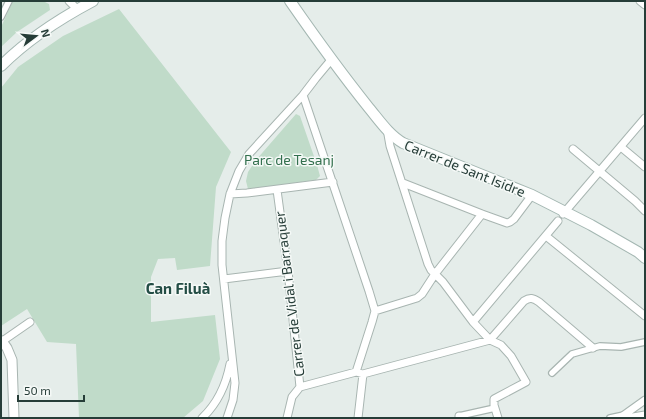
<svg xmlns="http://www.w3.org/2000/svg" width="646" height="419" font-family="'Exo 2',sans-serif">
  <rect width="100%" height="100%" fill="#e5edea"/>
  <!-- green -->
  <path fill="#c0dbc9" d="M13,1h30l6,3 1,6 -33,22 -16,15v-20z
    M119,9l112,143 -15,35 -6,79 -33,4 -2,-12 -17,1 -7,18v45l64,-7 5,44 -17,42 -20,17h-104l-3,-74 -29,-2 -20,-33 -26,17v-238l17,-21 45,-31z
    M296,114l4,2 17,49 3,11 -4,4 -68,9 -2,-8 2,-9 8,-12z"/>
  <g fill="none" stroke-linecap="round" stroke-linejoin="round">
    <!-- pedestrian casing -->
    <g stroke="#a8b5b1" stroke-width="8">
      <path id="pedestrian" d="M1,17l8,-16
        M552,373l20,-19 28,-8 21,1 24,-5
        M459,416l36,-8
        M610,418l14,-3"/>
    </g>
    <!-- minor casing -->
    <g stroke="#a8b5b1" stroke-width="9">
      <path id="minor" d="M69,1l8,8
        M640,1l5,4
        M303,95l66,196 6,20 -3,11 -16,50
        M387,129l3,17 38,118 3,6 12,12 30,40 17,18 11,5 10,11 15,26 -32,17v6l4,13
        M621,147l24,20
        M573,149l62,52 10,10
        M403,183l79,31 25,9 3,-1 4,-3 18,-24
        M277,190l11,81 12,116 -8,10 -5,21
        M230,194l17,-1 86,-11
        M563,214l82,-96
        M546,236l99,80
        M224,279l64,-8
        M375,311l42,-13 5,-4 13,-20 47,-60
        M473,322l85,-101
        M490,340l34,-39c6,-4 9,-3 15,1l54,46
        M1,342l29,-20
        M300,387l56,-15 7,2 127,-34
        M624,415l21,-15
        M624,415l9,2 12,-2
        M459,416v2
        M202,418c15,-14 24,-33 28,-54
        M227,418l6,-18 2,-17 -13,-118v-24l3,-23 5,-24 9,-23 10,-17 54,-59 13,-17 15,-18
        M358,418l5,-44"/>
    </g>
    <!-- tertiary casing -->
    <g stroke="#a8b5b1" stroke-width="11">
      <path id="tertiary" d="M2,341l5,7 5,12 2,58"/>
    </g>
    <!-- secondary casing -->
    <g stroke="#a4b7b2" stroke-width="12">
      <path id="secondary" d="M290,1c25,36 51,72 79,107 10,12 20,27 34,35l129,52 59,30 47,27 7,6
        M1,66c27,-27 58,-47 92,-65"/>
    </g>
    <!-- pedestrian -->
    <use href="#pedestrian" stroke="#fff" stroke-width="5.5"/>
    <!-- minor -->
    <use href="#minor" stroke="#fff" stroke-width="7"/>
    <!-- tertiary -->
    <use href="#tertiary" stroke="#fff" stroke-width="9"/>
    <!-- secondary -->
    <use href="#secondary" stroke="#fff" stroke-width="10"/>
  </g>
  <g text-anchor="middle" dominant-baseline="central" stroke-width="3" stroke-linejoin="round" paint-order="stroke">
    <!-- park labels -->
    <g font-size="14" fill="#33704e" stroke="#f5f9f7">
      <text x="289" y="159">Parc de Tesanj</text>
    </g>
    <!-- street labels -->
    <g font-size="14" fill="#263d38" stroke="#f5f9f7">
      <text transform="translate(465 168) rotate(22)">Carrer de Sant Isidre</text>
      <text transform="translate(289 294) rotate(-97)">Carrer de Vidal i Barraquer</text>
    </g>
    <!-- neighbourhood labels -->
    <g font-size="15" font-weight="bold" fill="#234d45" stroke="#f5f9f7">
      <text x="178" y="288">Can Filuà</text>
    </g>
  </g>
  <!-- border -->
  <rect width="646" height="419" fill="none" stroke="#263d38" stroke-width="4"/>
  <!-- north arrow -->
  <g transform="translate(36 36) rotate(74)" stroke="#f5f9f7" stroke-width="3" paint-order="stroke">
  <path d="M0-3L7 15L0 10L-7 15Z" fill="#263d38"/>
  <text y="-6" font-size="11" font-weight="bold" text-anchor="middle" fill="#263d38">N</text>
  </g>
  <!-- scale -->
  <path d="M18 395v6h66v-6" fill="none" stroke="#263d38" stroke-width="2"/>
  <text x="24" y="395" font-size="12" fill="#263d38" stroke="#f5f9f7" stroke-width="3" paint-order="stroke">50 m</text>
</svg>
